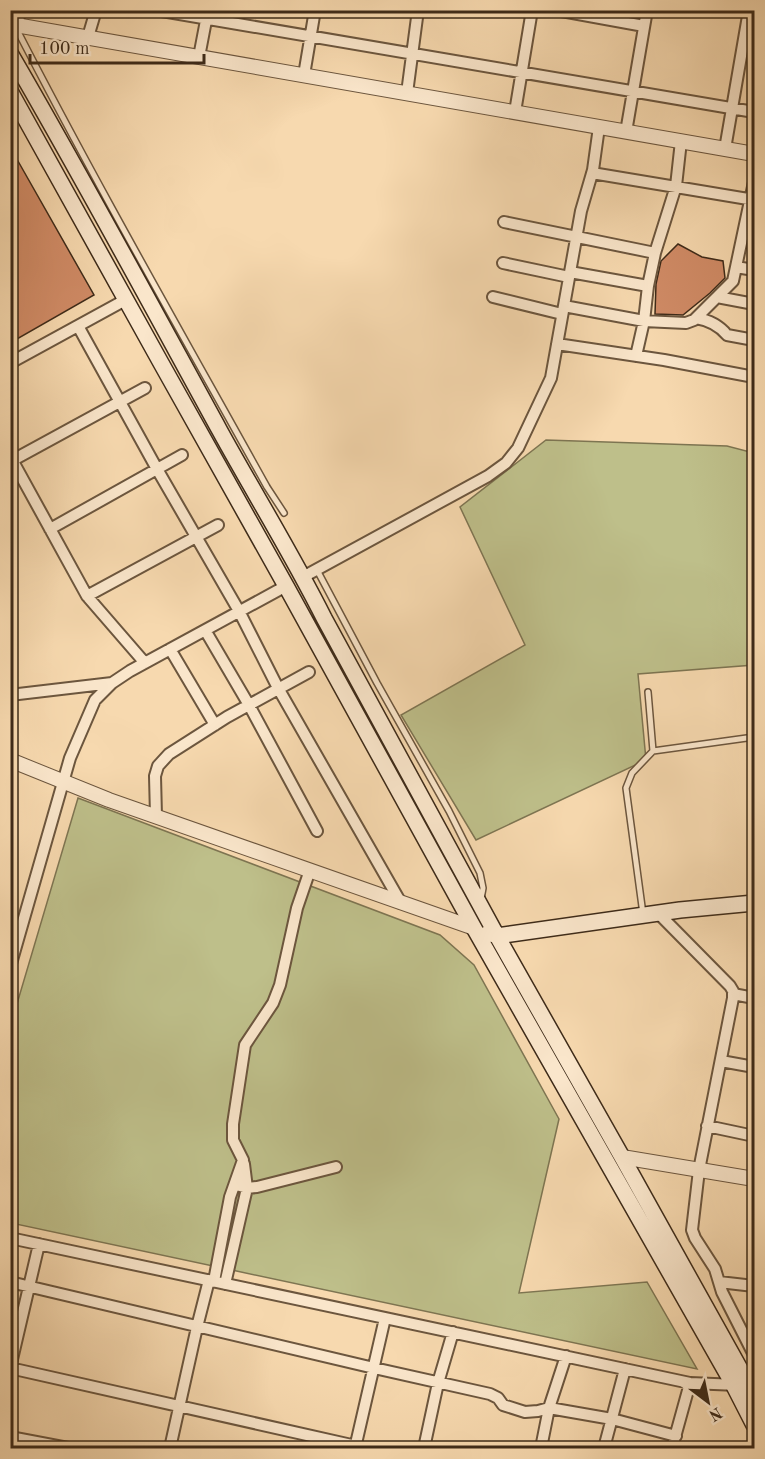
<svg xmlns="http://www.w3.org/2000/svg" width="765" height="1459" font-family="'Old Standard TT',serif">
  <rect width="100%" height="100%" fill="#f7d9af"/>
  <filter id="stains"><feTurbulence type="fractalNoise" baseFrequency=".00333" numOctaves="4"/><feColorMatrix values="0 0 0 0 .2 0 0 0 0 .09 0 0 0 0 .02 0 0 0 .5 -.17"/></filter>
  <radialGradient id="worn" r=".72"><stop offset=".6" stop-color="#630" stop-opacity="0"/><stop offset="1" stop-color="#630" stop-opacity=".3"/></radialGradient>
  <!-- green -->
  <path fill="#bebf8a" stroke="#7e7552" stroke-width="1.5" d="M546,440l181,6 27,7v212l-116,9 8,86 -170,80 -75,-125 124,-70 -65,-138z
    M78,798l362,137 34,30 85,154 -40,174 128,-11 50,87 -686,-146v-199z"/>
  <!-- building -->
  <path fill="#d08b66" stroke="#3e2b19" stroke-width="1.5" d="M10,147l84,148 -84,48z
    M678,244l24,13 21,4 2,17 -15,15 -27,22 -28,-1 1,-30 5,-23z"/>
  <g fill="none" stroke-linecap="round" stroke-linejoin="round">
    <!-- service casing -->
    <g stroke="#6c563e" stroke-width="8">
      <path id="service" d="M15,26c80,156 167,308 252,461l17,26
        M317,570l60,113 72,128 31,62 3,15 -2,11
        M653,751l101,-14
        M643,914l-17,-126 6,-15 21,-22 -5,-59"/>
    </g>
    <!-- minor casing -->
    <g stroke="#6c563e" stroke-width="14">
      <path id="minor" d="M18,10l1,15
        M156,10l598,102
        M556,10l88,16
        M88,37l8,-27
        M199,57l9,-47
        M304,75l11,-65
        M407,93l11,-83
        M515,112l17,-102
        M626,132l21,-122
        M725,149l24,-139
        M592,173l162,27
        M504,222l151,31
        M503,263l66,14
        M736,267l18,3
        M570,272l78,14
        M493,297l69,17
        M717,297l37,7
        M564,306l80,15 42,2 8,-3 39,-39 21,-99
        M696,318c12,2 23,7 31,17l27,5
        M78,326l79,143 82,142 39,77 123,215
        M557,344l107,16 90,17
        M636,356l8,-35 4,-35 7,-33 21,-67 5,-45
        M10,363l117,-64
        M10,456l77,140 58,67
        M13,460l132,-72
        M50,529l132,-74
        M303,577l185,-101 18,-13 12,-15 33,-70 30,-167 12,-41 6,-43
        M87,596l131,-71
        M205,630l44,75 68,126
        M170,649l45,76
        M10,695l102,-12
        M156,816l-1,-40 3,-10 11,-12 58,-37 82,-45
        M658,913l72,73 3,5v7l-34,172 -7,60 3,8 20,31 7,23 32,63
        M10,967l60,-209 25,-58 17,-17 18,-12 156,-85
        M733,994l21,4
        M721,1061l33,6
        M707,1126l47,10
        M240,1186l7,2 10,-1 79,-20
        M10,1238l680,145 48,2
        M214,1281l16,-84 13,-37 -10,-20v-16l12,-79 28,-42 7,-18 17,-77 13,-38
        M10,1282l364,86 116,26 8,4 5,7 22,7 13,-1 11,-3 63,11 64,17
        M719,1282l35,4
        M225,1284l22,-96 -3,-24
        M10,1368l346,78
        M10,1368l29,-124
        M10,1437l58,11
        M170,1448l27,-121 12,-47
        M355,1448l30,-130
        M424,1448l14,-65 15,-51
        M541,1448l8,-40 17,-52
        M604,1448l21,-79
        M672,1448l18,-65"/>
    </g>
    <!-- tertiary casing -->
    <g stroke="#6c563e" stroke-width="16">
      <path id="tertiary" d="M10,24l744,130
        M10,760l99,40 365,128
        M622,1157l132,22"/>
    </g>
    <!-- secondary casing -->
    <g stroke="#3e2b19" stroke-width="18">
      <path id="secondary" d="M10,53c73,125 141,252 210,378 34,62 72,123 104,187l173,318 125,221 132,237
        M10,91l151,272 125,223 188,342 259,456 21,41
        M488,933l9,3 183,-26 74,-7"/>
    </g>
    <!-- service -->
    <use href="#service" stroke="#fae6cb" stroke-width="5"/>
    <!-- minor -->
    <use href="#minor" stroke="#fae6cb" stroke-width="10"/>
    <!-- tertiary -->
    <use href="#tertiary" stroke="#fae6cb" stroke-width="14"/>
    <!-- secondary -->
    <use href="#secondary" stroke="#fae6cb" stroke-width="15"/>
  </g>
  <!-- margin -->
  <rect width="765" height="1459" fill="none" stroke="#f7d9af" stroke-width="36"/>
  <rect x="12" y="12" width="741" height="1435" fill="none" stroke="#3e2b19" stroke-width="3"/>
  <rect x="18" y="18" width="729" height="1423" fill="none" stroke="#3e2b19" stroke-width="1.5"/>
  <!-- north arrow -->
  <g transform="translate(708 1402) rotate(148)" stroke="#fae6cb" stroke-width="4.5" paint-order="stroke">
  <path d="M0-4.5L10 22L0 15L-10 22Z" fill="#3e2b19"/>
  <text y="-9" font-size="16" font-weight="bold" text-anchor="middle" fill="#3e2b19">N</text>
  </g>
  <!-- scale -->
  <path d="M30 54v9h174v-9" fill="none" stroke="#3e2b19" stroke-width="3"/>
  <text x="39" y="54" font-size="18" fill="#3e2b19" stroke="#fae6cb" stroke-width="4.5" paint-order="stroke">100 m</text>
  <rect width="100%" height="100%" filter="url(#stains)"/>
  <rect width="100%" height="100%" fill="url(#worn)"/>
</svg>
